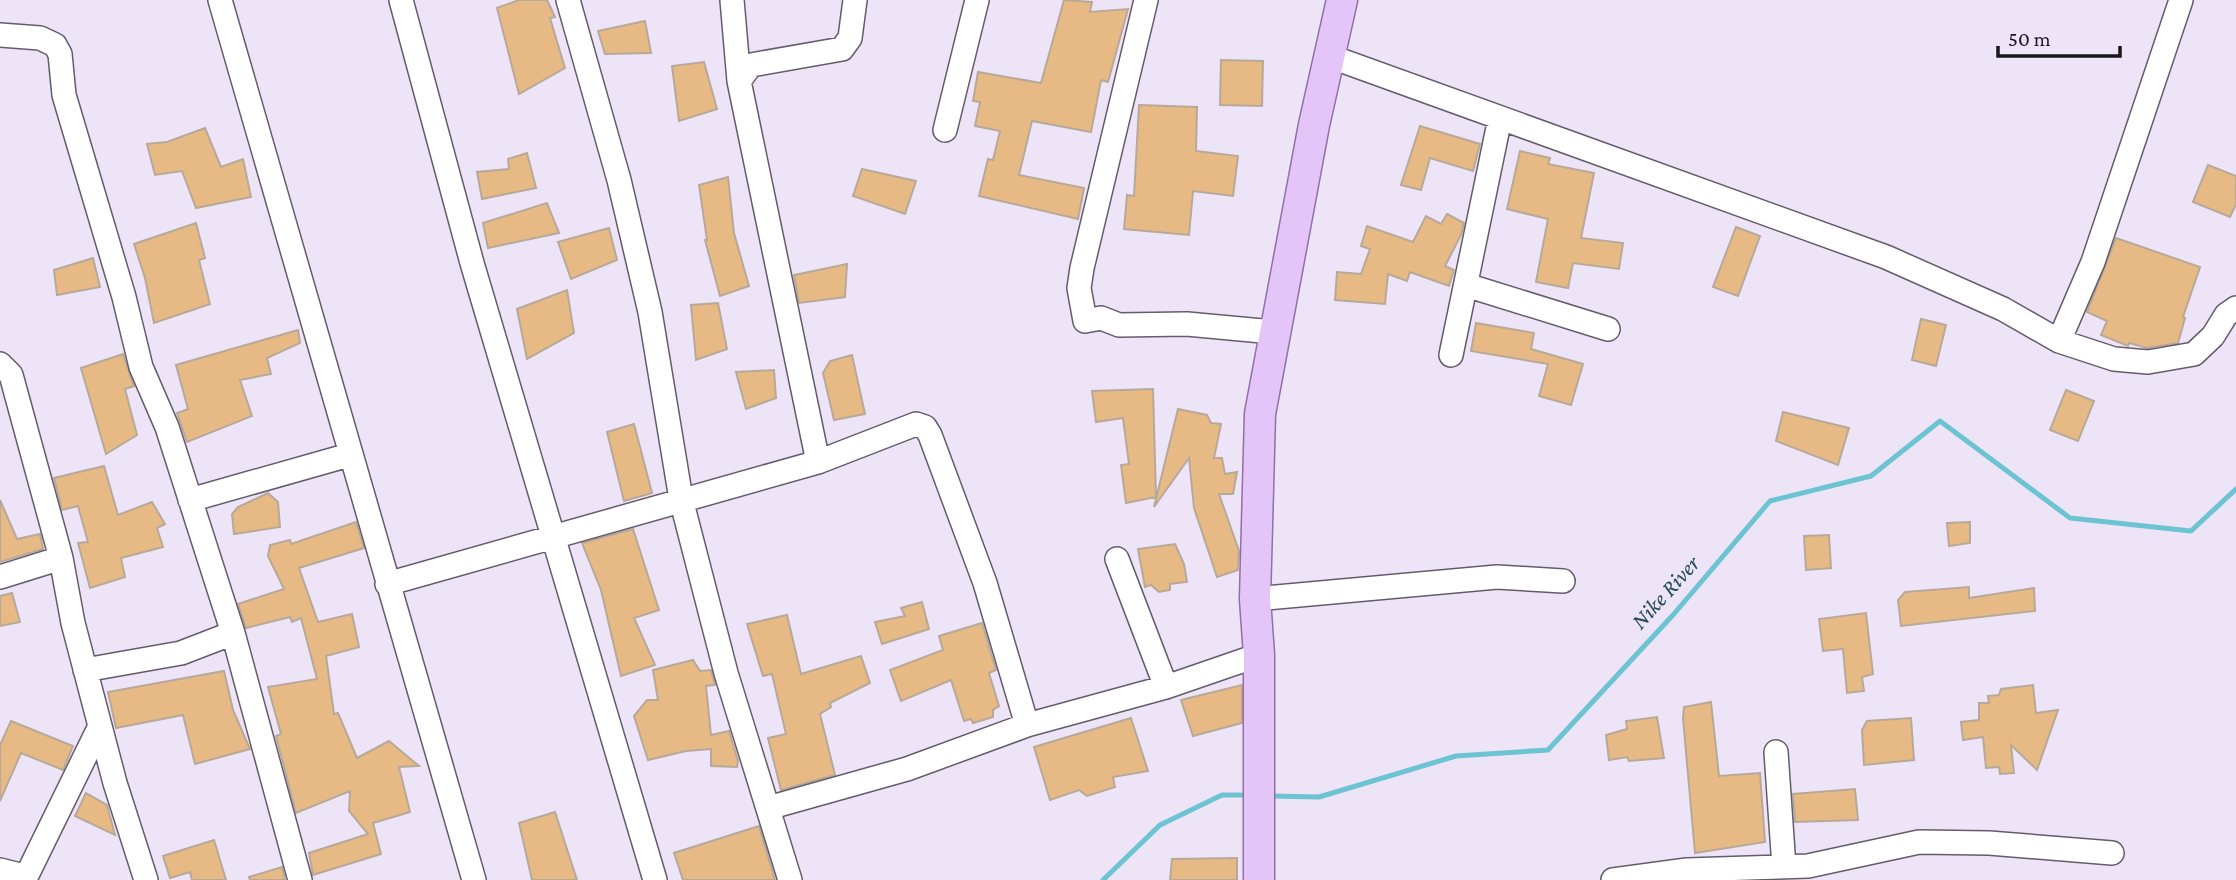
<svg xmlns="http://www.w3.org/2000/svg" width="2236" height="880" font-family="'Crimson Pro',serif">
  <rect width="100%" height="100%" fill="#eee4f7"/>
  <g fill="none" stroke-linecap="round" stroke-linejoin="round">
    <!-- stream -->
    <path stroke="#6cc3d2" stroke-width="5" d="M1270,796l49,1 137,-41 92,-6 125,-135 97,-114 101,-25 69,-55 130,97 121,13 45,-42
      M1103,880l57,-55 62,-30h28"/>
  </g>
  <!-- building -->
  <path fill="#e7ba85" stroke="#b7a999" stroke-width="2" d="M519,0h28l8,17 -5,1 15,50 -46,26 -22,-86z
    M1064,0l28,2 -2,10 38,-3 -20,73 -7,-2 -10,52 -59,-11 -13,54 65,13 -6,31 -99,-23 9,-37 5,1 7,-29 -25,-5 5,-24 -7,-1 5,-29 63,11z
    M645,21l6,32 -46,1 -7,-23z
    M1221,60l42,1 -1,45 -42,-1z
    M704,62l13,47 -38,12 -7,-55z
    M1139,105l58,2 -1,44 42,5 -5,40 -40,-5 -4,44 -65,-6 3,-34 7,1z
    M1420,126l60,18 -7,27 -43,-13 -9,32 -20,-5z
    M205,128l16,39 22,-8 8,38 -55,11 -14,-37 -27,4 -8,-31 20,-2z
    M1520,151l30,7 -2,6 46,9 -13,65 42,5 -4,26 -46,-6 -5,25 -32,-6 12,-63 -41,-10z
    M527,153l9,35 -54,11 -5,-27 32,-3 -1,-10z
    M2208,165l28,11v28l-6,13 -37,-15z
    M862,169l54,12 -11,33 -52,-18z
    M728,177l6,56 15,53 -29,10 -15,-56h2l-8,-55z
    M547,203l12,30 -71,15 -5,-25z
    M1447,214l17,9 -3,12 -16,31 9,4 -5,16 -39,-14 -3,9 -19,-7 -3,30 -50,-4 2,-28 24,2 9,-25 -9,-3 6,-20 46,16 13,-26 15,8z
    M196,223l9,35 -6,2 11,44 -56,19 -9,-45 -11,-34z
    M1736,227l24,9 -22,60 -25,-9z
    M609,228l8,32 -46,19 -13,-37z
    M2116,238l84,29 -17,50 2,1 -7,25 -31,5 -18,-5 -1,3 -27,-11 6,-14 -20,-9z
    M93,258l7,29 -43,8 -3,-25z
    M847,264l-2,33 -46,6 -5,-28z
    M567,290l7,43 -47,26 -10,-50z
    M718,303l9,46 -31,11 -5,-55z
    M1921,319l25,6 -10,41 -24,-6z
    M1476,323l58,10 -3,16 52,15 -12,41 -32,-9 9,-32 -77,-13z
    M298,330l2,13 -33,15 4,16 -31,6 12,36 -65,26 -10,-29 11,-4 -12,-44z
    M123,354l11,32 -9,3 12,46 -31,19 -25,-86z
    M852,355l13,59 -31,6 -11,-47 7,-12z
    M774,370l2,28 -30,11 -10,-37z
    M1153,389l3,108 -30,6 -5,-38 8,-1 -6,-46 -27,4 -4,-31z
    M2066,390l28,11 -16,40 -28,-11z
    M1178,409l29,6 4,8 10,1 -7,34h8l3,16 12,-2 -4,22h-14l20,57 -1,19 -21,7 -23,-69 -5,-50 -35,49z
    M1783,412l66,16 -11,37 -62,-24z
    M634,424l18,69 -28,8 -17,-69z
    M104,466l14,49 34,-13 13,22 -8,4 6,19 -42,11 4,19 -35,11 -12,-45 10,-1 -10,-36 -16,4 -8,-32z
    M268,493l10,9 2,25 -46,7 -2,-20 6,-7z
    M0,500l17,39 23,-5 3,15 -43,13z
    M356,522l8,26 -65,20 19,54 34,-8 7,33 -33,9 8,58 4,-1 19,45 32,-17 30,25 -20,1 11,45 -37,11 8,31 -68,21 -4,-22 59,-19 -19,-23 1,-20 -54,22 -20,-77 5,-2 -13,-47 49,-8 -16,-61 -9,4 -2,-5 -44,11 -8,-24 46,-15 -16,-33 2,-11 20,-5 1,4z
    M1970,522v21l-21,3 -2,-23z
    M633,529l26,81 -25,8 21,47 -34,11 -20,-86 -19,-47z
    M1829,535l2,33 -25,2 -2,-34z
    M1175,544l9,20 3,18 -17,2v6l-11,2 -8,-7 -6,2 -7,-38z
    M1969,587v11l65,-10 1,23 -134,15 -3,-26 7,-8z
    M12,593l8,29 -20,4v-30z
    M922,602l7,27 -47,15 -7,-22 30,-6 -4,-8z
    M1866,613l7,61 -11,3 2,14 -17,2 -4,-44 -20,2 -4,-32z
    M787,615l14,59 60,-18 9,27 -40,20 1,4 -11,7 15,61 -54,15 -13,-52 18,-4 -14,-60 -9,2 -16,-52z
    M982,623l14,47 -7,3 10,33 -6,4v7l-20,6 -2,-4 -7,2 -13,-41 -50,21 -11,-31 53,-20 -4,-14z
    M693,660l7,11 11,-1 4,15 -9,1 5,49 18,-4 9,30 -1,6 -26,-1v-17l-25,2 -38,9 -14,-44 13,-16h11l-5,-30z
    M224,671l9,39 17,39 -55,15 -12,-49 -67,13 -8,-36z
    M1242,685v38l-49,13 -12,-36z
    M2033,685l3,28 22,-3 -21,60 -26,-25 3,28 -14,1 -1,-7 -13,1 -3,-31 -20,3 -2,-18 18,-2v-17h10l-1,-7 11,-1 2,-6z
    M1711,702l8,74 41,-3 5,69 -70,11 -12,-135 1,-11z
    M1657,717l7,41 -35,3 -2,-4 -18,3 -3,-25 21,-6 -1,-8z
    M1131,718l17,53 -35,6 2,10 -28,9 -8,-6 -29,10 -16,-53z
    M1911,718l3,42 -50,5 -2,-35 5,-9z
    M11,721l62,25 -10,24 -42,-17 -21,48v-56z
    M1855,789l3,31 -63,2 -2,-28z
    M86,793l21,12 8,30 -40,-19z
    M555,812l22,68h-45l-13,-57z
    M759,826l16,54h-92l-9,-27z
    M214,840l12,40h-34l-2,-8 -20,6 -7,-22z
    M1237,858v22h-67l2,-21z
    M282,867l3,13h-35l-1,-3z"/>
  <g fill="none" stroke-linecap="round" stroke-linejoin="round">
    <!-- minor casing -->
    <g stroke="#645b6b" stroke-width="26">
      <path id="minor" d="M220,0l254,880
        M401,0l71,263 183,617
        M568,0l51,180 31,132 31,187 45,174 64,207
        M732,0l7,81
        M1146,0l-64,268 -3,20 6,33 16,-3 18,7 68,-1 86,8
        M0,35l40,3 15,7 5,9 4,41 60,202 17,70 26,60 66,206 67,247
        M1329,56l557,201 117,52 56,32 55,18 34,3 46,-8 19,-18 13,-21 10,-7
        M945,130l32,-130
        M1466,285l142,44
        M2059,341l34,-79 88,-262
        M1451,355l49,-237
        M0,364l11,11 50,183 12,65 42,160 31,97
        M818,462l-79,-381 12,-16 91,-16 8,-11 5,-38
        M190,500l159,-45
        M1117,559l49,128
        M0,577l61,-19
        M387,584l431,-122 98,-38 9,3 5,8 55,148 42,142
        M1255,599l242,-22 66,4
        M85,670l96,-17 52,-20
        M1776,752l8,115
        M768,808l139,-39 120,-44 139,-38 93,-32
        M0,870l20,5 8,-2 72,-147
        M1613,880l74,-10 121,-4 111,-24 70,1 123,10"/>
    </g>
    <!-- major casing -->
    <g stroke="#916fa7" stroke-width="33">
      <path id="major" d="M1259,880v-225l-4,-56 5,-185 54,-289 28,-125"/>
    </g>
    <!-- minor -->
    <use href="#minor" stroke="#fff" stroke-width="23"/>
    <!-- major -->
    <use href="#major" stroke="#e4c5f7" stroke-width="30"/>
  </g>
  <g text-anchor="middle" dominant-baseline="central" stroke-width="5" stroke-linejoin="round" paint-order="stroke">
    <!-- water labels -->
    <g font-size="23" font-style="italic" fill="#244c53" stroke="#eee4f7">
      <text transform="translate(1665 592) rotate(-48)">Nike River</text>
    </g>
  </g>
  <!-- scale -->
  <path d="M1998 46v10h122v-10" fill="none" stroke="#19161c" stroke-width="3.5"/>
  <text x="2008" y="46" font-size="21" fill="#19161c" stroke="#eee4f7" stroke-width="5" paint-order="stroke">50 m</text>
</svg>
